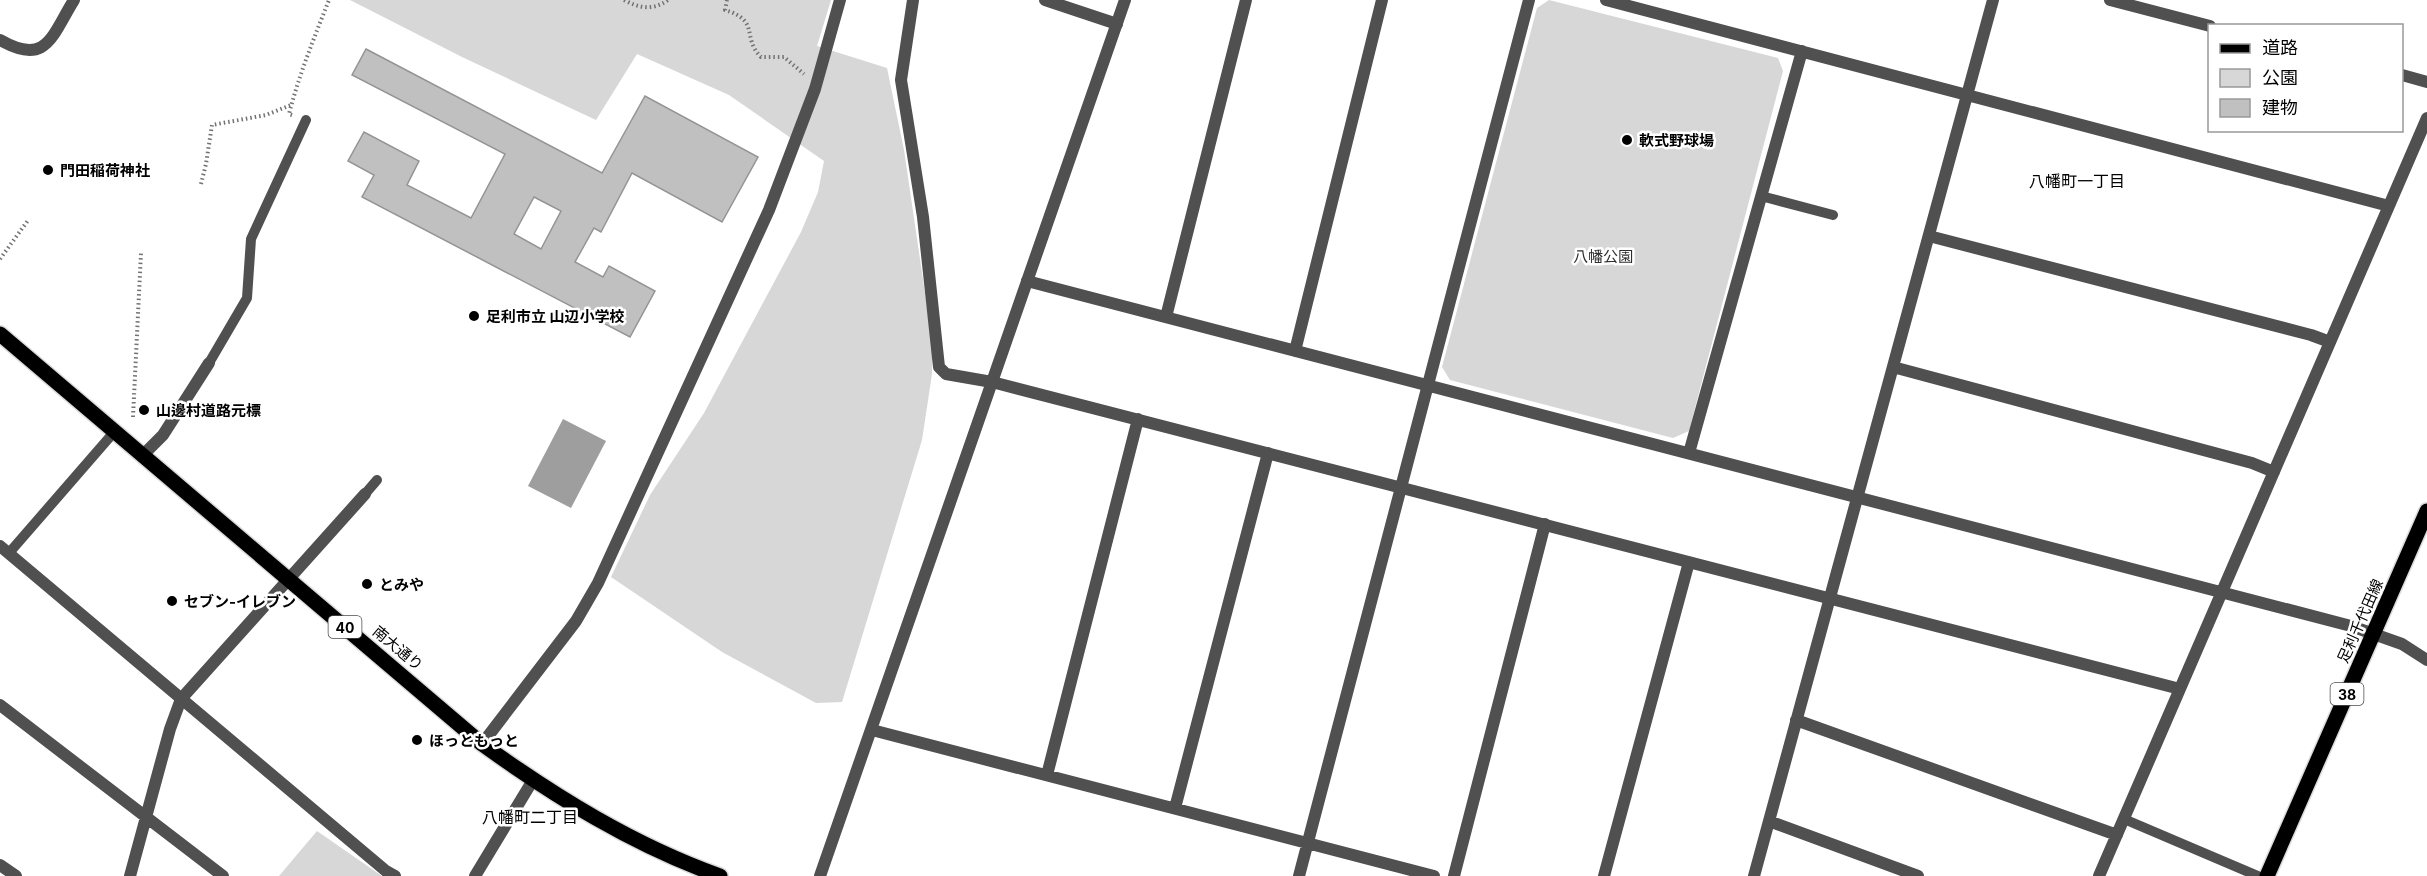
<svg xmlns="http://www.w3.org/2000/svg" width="2427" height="876" font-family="Inter,'Noto Sans JP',sans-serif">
  <rect width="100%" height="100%" fill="#fff"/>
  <!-- green -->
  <path fill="#d7d7d7" d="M350,0h481l-14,46 70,22 17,82 28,191v33l-10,66 -80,262 -26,1 -94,-51 -111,-75 39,-82 54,-82 97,-181 17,-40 6,-31 -95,-66 -92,-41 -41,66 -134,-63z
    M1549,0l229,58 5,13 -94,360 -16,7 -223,-58 -8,-13 95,-359z
    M317,831l65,45h-103z"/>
  <!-- water -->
  <path fill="#9e9e9e" d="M563,419l43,22 -35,67 -43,-22z"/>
  <!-- building -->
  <path fill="#c0c0c0" stroke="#949494" stroke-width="1.5" fill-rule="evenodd" d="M366,49l236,124 43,-77 113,61 -36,65 -90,-49 -31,59 -7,-4 -19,34 28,15 6,-11 46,25 -25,46 -268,-140 12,-22 -26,-14 16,-29 55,29 -12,24 64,33 34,-64 -153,-79zM534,197l27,14 -20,38 -27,-15z"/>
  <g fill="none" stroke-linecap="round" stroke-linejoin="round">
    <!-- primary casing -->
    <g stroke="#dbdbdb" stroke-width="18">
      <path id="primary" d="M0,334l482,410c74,53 151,101 238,132
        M2267,876l160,-365"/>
    </g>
    <!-- path -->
    <path stroke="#727272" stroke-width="4" stroke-dasharray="1.5 3" stroke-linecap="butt" d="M624,0c15,8 29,11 44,0
      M727,0l-2,10c36,11 16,27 36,47h23l20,17
      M292,115l-3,-1c10,-39 25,-76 40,-114
      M201,184l5,-20 6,-39 54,-10 25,-10
      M0,259l29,-40
      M133,417l8,-164"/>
    <!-- service -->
    <path stroke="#505050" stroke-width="10" d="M1761,196l72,19
      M209,363l38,-65 4,-59 55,-119
      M365,494l12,-14
      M9,553l106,-122
      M2124,819l134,57"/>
    <!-- minor -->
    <path stroke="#505050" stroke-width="12" d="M913,0l-12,80 22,137 16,150 7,7 46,8 1188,307
      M1045,0l72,24
      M1606,0l783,206
      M0,40c47,27 52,-5 74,-40
      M1929,236l382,99 19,7
      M1027,281l1324,345 51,18 25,16
      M1166,317l80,-317
      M1295,351l87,-351
      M1893,367l359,96 22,9
      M1689,453l113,-402
      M144,454l19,-19 46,-72
      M0,546l386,325 9,5
      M0,705l223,171
      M1796,720l321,115
      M872,730l562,146
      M482,744l94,-123 22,-38 171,-373 46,-121 25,-89
      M1047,775l91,-356
      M1175,808l93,-355
      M1769,821l149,55
      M0,865l16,11
      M130,876l40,-147 11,-30 184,-205
      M475,876l58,-96
      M1299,876l230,-876
      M1454,876l91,-352
      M1604,876l85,-314
      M1754,876l239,-876
      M2099,876l328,-758"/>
    <!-- tertiary -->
    <path stroke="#505050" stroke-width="12" d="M2110,0l100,26
      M2402,75l25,7
      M820,876l305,-876"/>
    <!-- primary -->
    <use href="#primary" stroke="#000" stroke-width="15"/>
  </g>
  <!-- markers -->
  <g fill="#000" stroke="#fff" stroke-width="2">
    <circle cx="1627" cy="140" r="6"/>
    <circle cx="48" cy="170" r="6"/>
    <circle cx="474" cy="316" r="6"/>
    <circle cx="144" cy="410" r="6"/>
    <circle cx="367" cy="584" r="6"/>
    <circle cx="172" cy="601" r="6"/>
    <circle cx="417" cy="740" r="6"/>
  </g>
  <g text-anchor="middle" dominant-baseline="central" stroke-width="5" stroke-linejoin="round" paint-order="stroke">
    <!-- shield labels -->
    <g fill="#fff" stroke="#4c4c4c" stroke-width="1.5">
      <rect x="328.5" y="616" width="33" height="22" rx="4.5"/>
      <rect x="2330.5" y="683" width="33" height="22" rx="4.5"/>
    </g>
    <g font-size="14" font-weight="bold" fill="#000">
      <text x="345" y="627">40</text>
      <text x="2347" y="694">38</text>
    </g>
    <!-- poi labels -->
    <g font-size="15" font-weight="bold" fill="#000" stroke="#fff" text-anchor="start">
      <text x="1639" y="140">軟式野球場</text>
      <text x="60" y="170">門田稲荷神社</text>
      <text x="486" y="316">足利市立 山辺小学校</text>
      <text x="156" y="410">山邊村道路元標</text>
      <text x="379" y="584">とみや</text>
      <text x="184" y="601">セブン-イレブン</text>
      <text x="429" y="740">ほっともっと</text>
    </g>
    <!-- park labels -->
    <g font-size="15" fill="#2e2e2e" stroke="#fff">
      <text x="1603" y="256">八幡公園</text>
    </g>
    <!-- street labels -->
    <g font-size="15" fill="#000" stroke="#fff">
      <text transform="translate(2360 621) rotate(-66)">足利千代田線</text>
      <text transform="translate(398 648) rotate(40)">南大通り</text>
    </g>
    <!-- neighbourhood labels -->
    <g font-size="16" fill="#000" stroke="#fff">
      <text x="2077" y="181">八幡町一丁目</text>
      <text x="530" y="817">八幡町二丁目</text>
    </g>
  </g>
  <!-- legend -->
  <rect x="2208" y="24" width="195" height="108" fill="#ffffff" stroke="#999999" stroke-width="1.5"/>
  <rect x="2220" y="44" width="30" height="9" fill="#000000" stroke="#999999" stroke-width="1.5"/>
  <text x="2262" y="54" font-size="18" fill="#000000">道路</text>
  <rect x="2220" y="69" width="30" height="18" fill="#d7d7d7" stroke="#999999" stroke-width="1.5"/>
  <text x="2262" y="84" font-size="18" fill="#000000">公園</text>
  <rect x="2220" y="99" width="30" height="18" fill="#c0c0c0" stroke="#999999" stroke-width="1.5"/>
  <text x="2262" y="114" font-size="18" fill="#000000">建物</text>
</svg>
